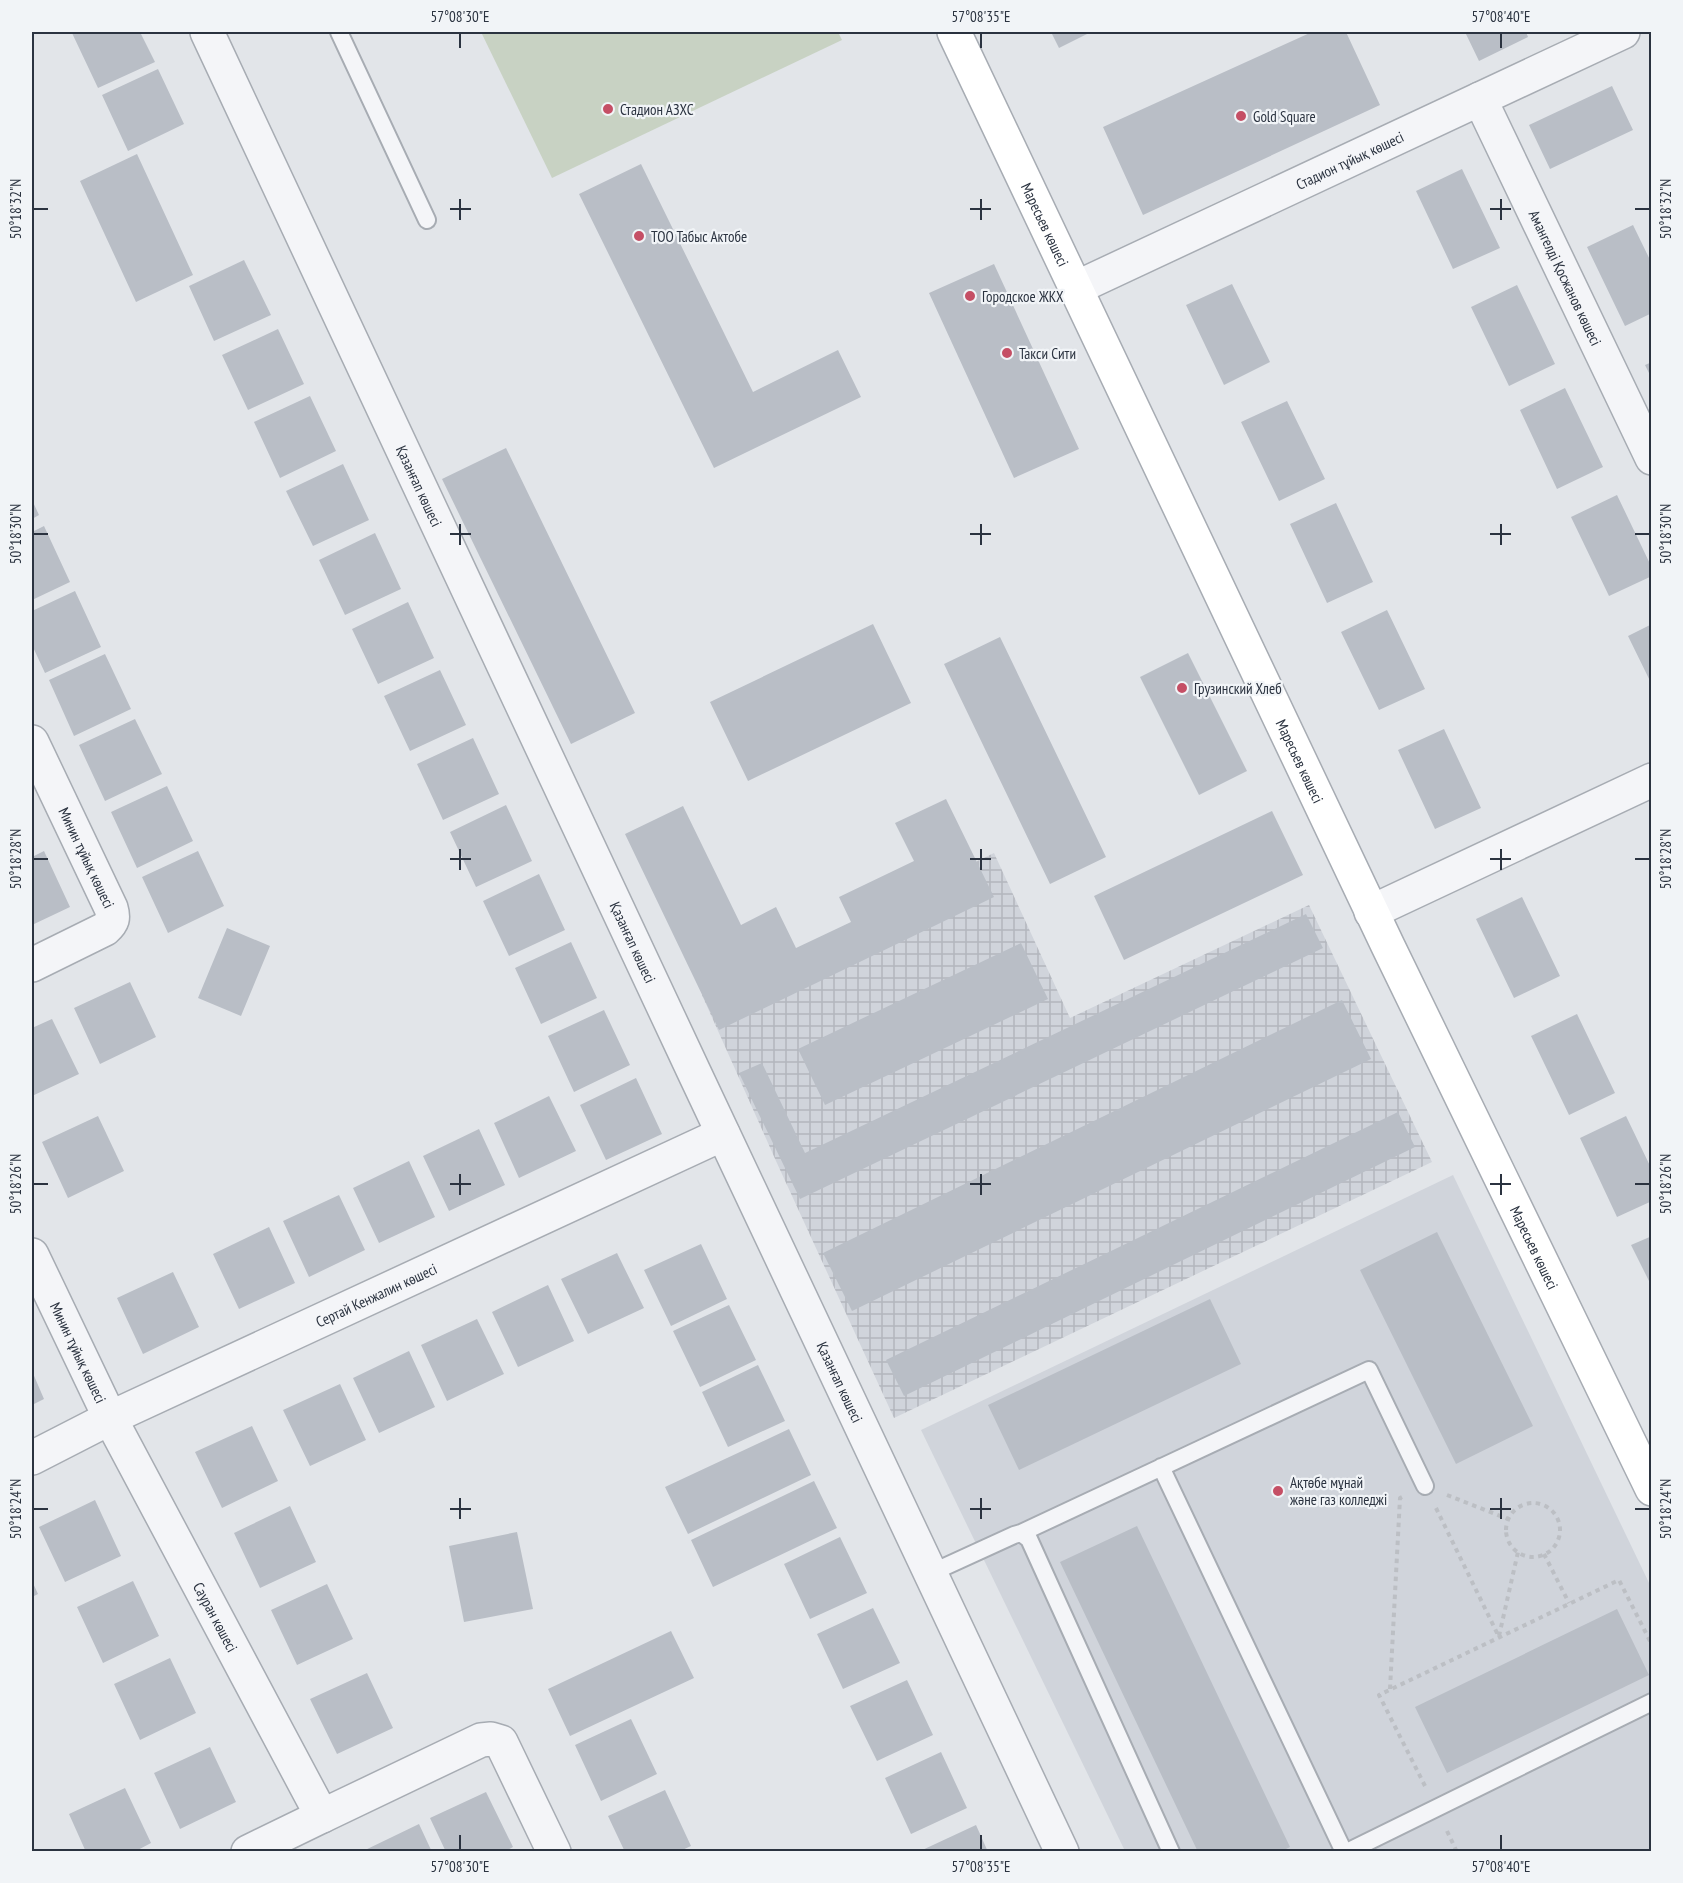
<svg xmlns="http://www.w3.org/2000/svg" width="1683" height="1883" font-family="'PT Sans Narrow',sans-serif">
  <defs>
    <pattern id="industrial-grid" width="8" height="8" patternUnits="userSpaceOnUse" patternTransform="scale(1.5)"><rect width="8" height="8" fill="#d0d4db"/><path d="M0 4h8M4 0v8" fill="none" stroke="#b3b6bd"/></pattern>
  </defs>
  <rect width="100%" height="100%" fill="#e2e5e9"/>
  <!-- built -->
  <path fill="#d0d4db" d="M1453,1175l198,412v264h-526l-204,-421z"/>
  <!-- industrial -->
  <path fill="url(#industrial-grid)" d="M994,853l76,165 239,-113 123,257 -538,256 -118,-257 -74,-166z"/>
  <!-- park -->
  <path fill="#c8d2c3" d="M481,32h357l4,8 -290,138z"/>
  <!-- building -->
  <path fill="#b9bec6" d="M75,32h65l15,30 -57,26 -26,-55z
    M1051,32h40l-32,16z
    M1312,32h34l34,73 -237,110 -40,-88z
    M1465,32h61l2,5 -49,24z
    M158,69l26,55 -56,27 -26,-56z
    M1612,86l21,44 -83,39 -21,-44z
    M137,154l56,121 -57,27 -56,-121z
    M641,164l112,228 85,-42 23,47 -147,71 -135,-274z
    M1462,169l38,79 -47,21 -37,-78z
    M1633,225l19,39v49l-27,13 -38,-79z
    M244,260l27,55 -57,26 -25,-55z
    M994,264l85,185 -65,29 -85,-185z
    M1232,284l38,78 -46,23 -38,-80z
    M1517,285l38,79 -46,22 -38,-79z
    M278,329l26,55 -56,26 -26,-55z
    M1652,362v17l-7,-14z
    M1565,388l38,79 -46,22 -37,-79z
    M310,396l26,55 -56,27 -26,-56z
    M1287,401l38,78 -46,22 -38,-79z
    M506,448l129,265 -64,31 -129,-265z
    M343,464l26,56 -56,26 -27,-55z
    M1617,495l35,73v8l-43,20 -38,-79z
    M32,500l7,15 -7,4z
    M1336,503l37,79 -46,21 -37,-79z
    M44,526l26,56 -38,18v-68z
    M375,533l26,56 -56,26 -26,-55z
    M75,591l26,56 -56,26 -13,-28v-34z
    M408,602l26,56 -56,26 -26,-55z
    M1387,610l38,79 -46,21 -38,-78z
    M873,624l38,79 -163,78 -38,-79z
    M1652,624v61l-24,-49z
    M1000,637l106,220 -56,27 -106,-220z
    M1188,653l59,118 -48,24 -59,-118z
    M105,654l26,55 -57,27 -25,-56z
    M440,670l26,55 -56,26 -26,-55z
    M135,719l27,55 -57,27 -26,-56z
    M1444,729l37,79 -46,21 -37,-79z
    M473,738l26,56 -56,26 -26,-56z
    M167,786l26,55 -56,27 -26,-56z
    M946,799l48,98 -275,133 -94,-196 58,-28 58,119 35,-18 20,41 55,-26 -12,-25 75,-36 -19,-38z
    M506,805l26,56 -56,26 -26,-55z
    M1272,811l31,64 -179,85 -30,-64z
    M44,851l26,56 -38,18v-68z
    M198,851l26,55 -56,27 -26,-56z
    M539,874l26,56 -56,26 -26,-55z
    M1522,897l38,79 -46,22 -38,-79z
    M1306,914l17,34 -523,251 -61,-126 23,-10 43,90z
    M227,928l43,18 -29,70 -43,-18z
    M571,942l26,56 -56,26 -26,-56z
    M1021,943l27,56 -223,106 -27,-56z
    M130,982l26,55 -56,27 -26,-56z
    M1342,1000l29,59 -519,252 -29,-58z
    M604,1010l26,55 -56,27 -26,-56z
    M1577,1014l38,79 -46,22 -38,-79z
    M52,1019l27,55 -47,22v-68z
    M636,1078l26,56 -56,26 -26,-55z
    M549,1096l27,55 -57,27 -25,-55z
    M1398,1112l17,35 -511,249 -18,-36z
    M98,1116l26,55 -56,27 -26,-56z
    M1626,1116l26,54v31l-35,16 -37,-79z
    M479,1129l26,56 -56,26 -26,-55z
    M409,1161l26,56 -56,26 -26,-55z
    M339,1195l26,55 -56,27 -26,-56z
    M269,1227l26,56 -56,26 -26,-55z
    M1437,1232l96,194 -77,38 -96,-194z
    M1652,1236v51l-21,-42z
    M701,1244l26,55 -56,27 -27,-56z
    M617,1253l27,55 -56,26 -27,-55z
    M173,1272l26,55 -56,27 -26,-56z
    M548,1285l26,56 -56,26 -26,-55z
    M1210,1299l31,65 -222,106 -31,-65z
    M729,1305l27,55 -56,27 -27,-56z
    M477,1319l27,55 -57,27 -26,-56z
    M409,1351l26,56 -56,26 -26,-55z
    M758,1365l27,56 -57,26 -26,-55z
    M32,1371l12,28 -12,6z
    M340,1384l26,56 -56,26 -27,-56z
    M252,1426l26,55 -56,27 -27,-56z
    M789,1429l22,46 -123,59 -23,-47z
    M814,1481l23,47 -124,59 -22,-47z
    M95,1500l26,56 -56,26 -26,-55z
    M290,1506l26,56 -56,26 -26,-55z
    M1137,1526l153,321 -10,5h-82l-138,-290z
    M517,1532l16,77 -69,13 -15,-76z
    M840,1537l27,56 -57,26 -26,-55z
    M32,1581l6,13 -6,3z
    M133,1581l26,55 -56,27 -26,-56z
    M327,1584l26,55 -56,26 -26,-55z
    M873,1608l27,55 -57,26 -26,-55z
    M1617,1609l32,66 -202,98 -32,-66z
    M671,1631l23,47 -124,58 -22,-47z
    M170,1658l26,55 -56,27 -26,-56z
    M367,1673l26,55 -56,26 -27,-55z
    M907,1680l26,55 -56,26 -27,-55z
    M631,1719l26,55 -56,27 -26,-56z
    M210,1747l26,55 -56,27 -26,-56z
    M941,1752l26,56 -56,26 -26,-56z
    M125,1788l26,55 -17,9h-48l-17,-38z
    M665,1790l26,56 -13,6h-53l-17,-36z
    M486,1792l27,55 -9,5h-58l-16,-34z
    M419,1824l13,28h-71z
    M976,1825l12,27h-70z"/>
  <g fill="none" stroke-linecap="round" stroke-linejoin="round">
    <!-- service casing -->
    <g stroke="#a7acb3" stroke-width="20">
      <path id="service" d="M339,32l88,188
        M1161,1467l183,385
        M1021,1533l348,-163 56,116
        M931,1573l83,-38 7,-2 8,6 142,313
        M1347,1852l305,-150"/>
    </g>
    <!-- minor casing -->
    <g stroke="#a7acb3" stroke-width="36">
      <g id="minor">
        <path id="s1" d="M207,32l487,1040 368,780"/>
        <path id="s2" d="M1480,99l172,359"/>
        <path id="s3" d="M1076,288l547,-256"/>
        <path id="s4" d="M32,742l79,166c3,10 2,14 -6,21l-73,36"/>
        <path d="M1371,912l281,-132"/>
        <path id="s5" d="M32,1255l78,163 212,398 -74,36"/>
        <path id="s6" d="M32,1458l78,-40 613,-284"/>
        <path d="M322,1816l159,-76 10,-1 10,3 53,110"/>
      </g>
    </g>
    <!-- secondary casing -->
    <g stroke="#a7acb3" stroke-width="36">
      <g id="secondary">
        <path id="s7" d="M954,32l434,914 264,543"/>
      </g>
    </g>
    <!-- path -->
    <path stroke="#bcbfc4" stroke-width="4" stroke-dasharray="4.5 4.5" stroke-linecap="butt" d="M1447,1495l61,24
      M1506 1530a27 27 0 1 1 54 0a27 27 0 1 1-54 0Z
      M1436,1508l63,129
      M1544,1554l25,49
      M1499,1636l19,-84
      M1390,1689l10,-191 2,-1
      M1425,1786l-46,-91 240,-115 33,65
      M1447,1831l10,21"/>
    <!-- service -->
    <use href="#service" stroke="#f4f5f8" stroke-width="16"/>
    <!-- minor -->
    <use href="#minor" stroke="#f4f5f8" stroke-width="33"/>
    <!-- secondary -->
    <use href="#secondary" stroke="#fff" stroke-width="33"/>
  </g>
  <!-- ticks -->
  <path fill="none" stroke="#2b3340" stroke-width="2" d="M460,33v15M981,33v15M1501,33v15M460,199v21M981,199v21M1501,199v21M33,209h15M450,209h21M970,209h21M1490,209h21M1635,209h15M460,524v21M981,524v21M1501,524v21M33,534h15M450,534h21M970,534h21M1490,534h21M1635,534h15M460,849v21M981,849v21M1501,849v21M33,859h15M450,859h21M970,859h21M1490,859h21M1635,859h15M460,1174v21M981,1174v21M1501,1174v21M33,1184h15M450,1184h21M970,1184h21M1490,1184h21M1635,1184h15M460,1498v21M981,1498v21M1501,1498v21M33,1509h15M450,1509h21M970,1509h21M1490,1509h21M1635,1509h15M460,1835v15M981,1835v15M1501,1835v15"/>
  <!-- markers -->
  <g fill="#c54f65" stroke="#f1f4f7" stroke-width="2">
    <circle cx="608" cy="109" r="6"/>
    <circle cx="1241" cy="116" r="6"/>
    <circle cx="639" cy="236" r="6"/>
    <circle cx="970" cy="296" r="6"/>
    <circle cx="1007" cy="353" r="6"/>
    <circle cx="1182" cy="688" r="6"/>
    <circle cx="1278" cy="1491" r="6"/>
  </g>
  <g text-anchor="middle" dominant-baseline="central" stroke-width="4.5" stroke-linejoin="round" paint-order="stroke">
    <!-- poi labels -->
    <g font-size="15" fill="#2b3340" stroke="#f1f4f7" text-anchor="start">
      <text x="620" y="109">Стадион АЗХС</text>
      <text x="1253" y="116">Gold Square</text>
      <text x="651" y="236">ТОО Табыс Актобе</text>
      <text x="982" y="296">Городское ЖКХ</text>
      <text x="1019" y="353">Такси Сити</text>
      <text x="1194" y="688">Грузинский Хлеб</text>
      <text x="1290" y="1482">Ақтөбе мұнай<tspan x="1290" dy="17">және газ колледжі</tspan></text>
    </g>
    <!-- street labels -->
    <g font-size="15" fill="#2b3340" stroke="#f1f4f7">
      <text stroke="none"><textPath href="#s3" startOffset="302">Стадион тұйық көшесі</textPath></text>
      <text stroke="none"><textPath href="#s7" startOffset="213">Маресьев көшесі</textPath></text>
      <text stroke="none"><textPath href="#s2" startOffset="198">Амангелді Қосжанов көшесі</textPath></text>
      <text stroke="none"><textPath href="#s1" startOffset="501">Қазанғап көшесі</textPath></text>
      <text stroke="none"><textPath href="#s7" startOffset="807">Маресьев көшесі</textPath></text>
      <text stroke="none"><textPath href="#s4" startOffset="128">Минин тұйық көшесі</textPath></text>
      <text stroke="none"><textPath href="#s1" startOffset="1005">Қазанғап көшесі</textPath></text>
      <text stroke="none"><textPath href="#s7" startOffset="1347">Маресьев көшесі</textPath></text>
      <text stroke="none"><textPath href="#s6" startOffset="381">Сертай Кенжалин көшесі</textPath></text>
      <text stroke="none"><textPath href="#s5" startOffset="108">Минин тұйық көшесі</textPath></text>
      <text stroke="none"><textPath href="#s1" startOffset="1491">Қазанғап көшесі</textPath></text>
      <text stroke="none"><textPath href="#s5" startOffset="406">Сауран көшесі</textPath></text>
    </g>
  </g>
  <!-- border -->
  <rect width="1683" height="1883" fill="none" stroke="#f1f4f7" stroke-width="66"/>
  <rect x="33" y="33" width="1617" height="1817" fill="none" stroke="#2b3340" stroke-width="2"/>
  <g font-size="15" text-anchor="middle" fill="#2b3340">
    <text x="460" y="22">57°08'30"E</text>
    <text x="981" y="22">57°08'35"E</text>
    <text x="1501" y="22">57°08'40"E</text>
    <text transform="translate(16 209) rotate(-90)" y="5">50°18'32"N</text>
    <text transform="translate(1666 209) rotate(-90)" y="5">50°18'32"N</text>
    <text transform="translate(16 534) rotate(-90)" y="5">50°18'30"N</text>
    <text transform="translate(1666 534) rotate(-90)" y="5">50°18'30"N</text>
    <text transform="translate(16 859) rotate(-90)" y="5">50°18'28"N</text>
    <text transform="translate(1666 859) rotate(-90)" y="5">50°18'28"N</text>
    <text transform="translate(16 1184) rotate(-90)" y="5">50°18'26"N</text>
    <text transform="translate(1666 1184) rotate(-90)" y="5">50°18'26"N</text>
    <text transform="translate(16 1509) rotate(-90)" y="5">50°18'24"N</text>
    <text transform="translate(1666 1509) rotate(-90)" y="5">50°18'24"N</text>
    <text x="460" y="1872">57°08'30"E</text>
    <text x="981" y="1872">57°08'35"E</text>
    <text x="1501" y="1872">57°08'40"E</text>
  </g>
</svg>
